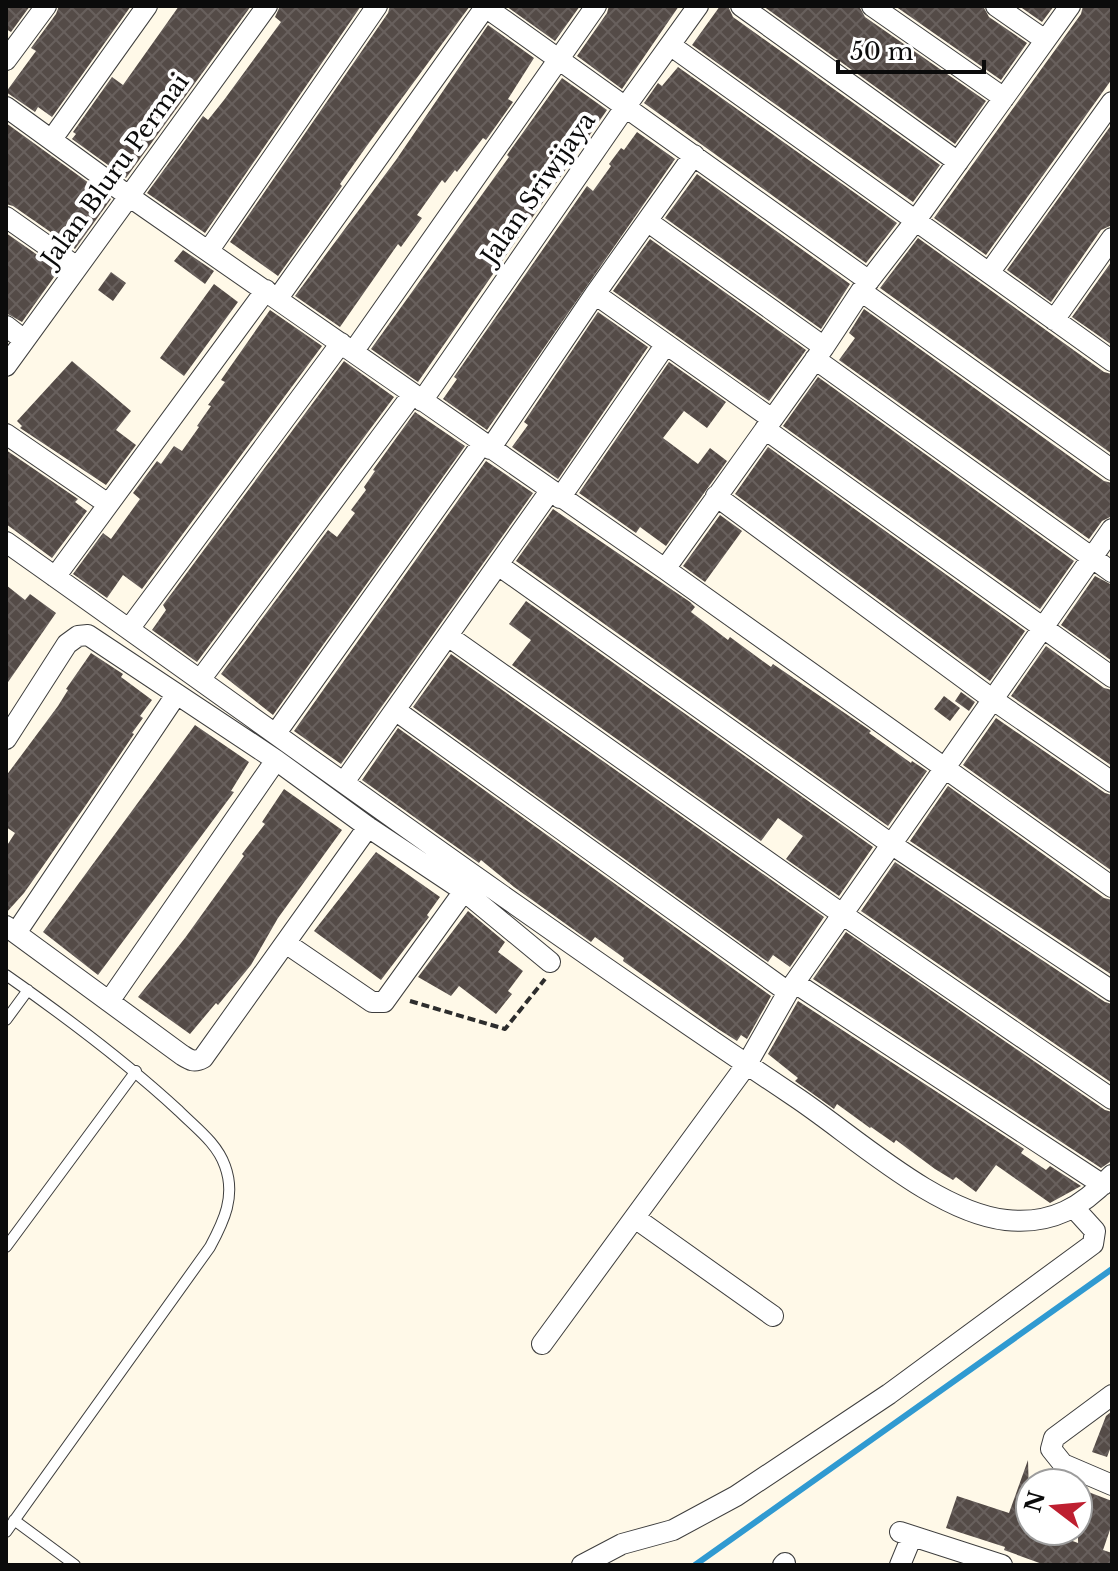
<svg xmlns="http://www.w3.org/2000/svg" width="1118" height="1571" font-family="'Libre Baskerville',serif">
  <defs>
    <pattern id="building-cross-hatch" width="8" height="8" patternUnits="userSpaceOnUse" patternTransform="scale(2)"><rect width="8" height="8" fill="#544b47"/><path d="M0 0l8 8M0 8l8-8" fill="none" stroke="#68605d"/></pattern>
  </defs>
  <rect width="100%" height="100%" fill="#fff9e8"/>
  <g fill="none" stroke-linecap="round" stroke-linejoin="round">
    <!-- stream -->
    <path stroke="#309ad1" stroke-width="6" d="M695,1565l417,-296"/>
  </g>
  <!-- building -->
  <path fill="url(#building-cross-hatch)" d="M6,6h24l-19,26 -5,-3z
    M59,6h72l-79,111 -14,-10 -3,5 -29,-20 30,-41 -5,-3 25,-34z
    M179,6h72l-125,172 -54,-39 4,-5 -3,-2 39,-55 11,8z
    M280,6h81l-156,227 -58,-40 56,-77 5,4 16,-20 57,-78 -6,-5z
    M390,6h80l-104,141 -26,37 2,2 -64,90 -48,-34 158,-229z
    M506,6h74l-25,35z
    M609,6h70l-57,83 -45,-33 30,-43z
    M720,6h8l5,11 207,148 -27,37 -221,-157z
    M763,6h96l6,11 121,84 -31,43z
    M895,6h88l6,11 38,26 -26,37z
    M1019,6h35l-12,16z
    M1083,6h29v73l-126,176 -52,-37 147,-204z
    M488,25l46,33 -26,41 5,3 -27,38 -3,-2 -26,34 -2,-2 -10,13 -3,-3 -25,35 5,3 -21,29 -3,-3 -58,83 -45,-31 101,-136z
    M678,67l219,156 -31,40 -222,-160 14,-20 4,3z
    M562,78l45,32 -189,272 -47,-33 138,-192 -2,-2z
    M6,123l105,76 -36,50 -62,-43 -7,-2z
    M1112,124v101l-11,5 -50,72 -44,-32z
    M637,132l38,27 -188,271 -44,-31 14,-20 -3,-2 133,-191 6,5 18,-25 -2,-2 12,-16 3,2z
    M697,174l153,110 -29,45 -156,-111z
    M6,233l53,37 -37,52 -16,-9z
    M918,238l186,134 8,2v80l-232,-166z
    M650,239l156,111 -37,51 -156,-110z
    M183,250l31,21 -9,13 -31,-23z
    M1112,261v84l-40,-28z
    M111,272l15,11 -13,18 -15,-11z
    M214,284l24,18 -54,74 -24,-18z
    M864,309l240,172 8,2v33l-10,5 -13,18 -250,-179 16,-22 -6,-5z
    M270,310l52,36 -180,243 -19,-14 -16,23 -34,-24 30,-41 8,6 29,-40 -7,-6 24,-32 4,3 13,-18 8,5 17,-24 -2,-1 14,-20 -3,-1 17,-23 -4,-2z
    M598,312l50,35 -90,132 -46,-32 16,-22 -4,-3z
    M72,361l59,50 -15,19 20,15 -30,40 -86,-57 2,-2 -5,-5z
    M344,361l50,36 -197,265 -45,-32 14,-20 -3,-5z
    M669,362l57,40 -19,26 -23,-17 -21,27 35,26 12,-16 17,13 -61,85 -26,-19 -4,6 -57,-40z
    M818,377l256,184 -34,48 -257,-183z
    M415,412l50,34 -192,269 -52,-41 107,-144 9,7 18,-24 -4,-3 15,-20 -2,-3 11,-16 -2,-1z
    M768,447l257,184 -35,50 -255,-187z
    M6,450l72,49 -3,3 12,9 -35,47 -46,-34z
    M486,461l47,32 -192,271 -47,-33z
    M553,509l137,93 5,5 -4,5 37,28 2,-3 41,30 2,-3 98,67 -2,2 42,30 1,-2 15,10 -39,55 -372,-265z
    M720,515l22,16 -37,51 -22,-16z
    M1095,576l17,9v76l-51,-36z
    M6,585l19,15 5,-6 26,19 -50,72z
    M526,601l347,246 -34,49 -53,-37 17,-23 -25,-18 -17,23 -249,-176 19,-25 -22,-16z
    M1046,646l58,42 8,2v76l-101,-70z
    M91,653l32,21 -2,3 31,23 -12,16 3,2 -11,15 2,1 -48,71 -62,88 -18,20v-66l9,-14 -9,-6v-51l52,-70 10,-16 -2,-1z
    M451,654l373,263 -34,50 -17,-12 -5,7 -355,-255z
    M961,692l14,10 -6,9 -14,-10z
    M944,696l16,12 -10,13 -16,-12z
    M996,718l109,75 7,2v76l-149,-106z
    M195,725l54,37 -18,29 3,1 -136,183 -55,-43z
    M398,728l373,268 -24,43 -6,-4 -4,6 -19,-12 -95,-68 1,-3 -29,-21 -4,5 -77,-55 -33,-27 -2,3 -117,-83z
    M948,786l156,112 8,2v75l-202,-134z
    M284,789l58,41 -64,88 -27,47 -33,40 -2,-2 -26,31 -52,-37 47,-59 59,-82 -2,-2 23,-30 -3,-2z
    M376,852l64,45 -13,18 2,2 -48,63 -67,-49z
    M895,862l210,140 7,2v79l-251,-172z
    M468,911l37,31 -7,10 25,19 -15,20 4,3 -16,20 -37,-28 -8,10 -33,-19z
    M846,932l259,178 7,2 -2,50 -9,6 -288,-189z
    M798,1001l226,148 -3,4 25,17 4,-4 31,20 -31,17 -54,-38 -20,27 -20,-15 -3,3 -18,-11 -39,-29 -2,3 -23,-16 -1,1 -33,-24 -3,5 -39,-28 3,-3 -30,-24z
    M1112,1411v33l-5,13 -15,-5 14,-36z
    M1028,1460l2,71h15l33,12v-55l34,13v23l-9,26 9,3v12h-67l-41,-15 1,-3 -59,-19 11,-32 52,17z"/>
  <g fill="none" stroke-linecap="round" stroke-linejoin="round">
    <!-- lane casing -->
    <g stroke="#3e3e3e" stroke-width="12">
      <path id="lane" d="M6,975c60,42 119,86 173,136 17,17 38,32 46,55 11,30 -1,55 -15,81l-204,285
        M6,1020l22,-30
        M6,1247l130,-176
        M14,1520l61,45"/>
    </g>
    <!-- street casing -->
    <g stroke="#3e3e3e" stroke-width="22">
      <path id="street" d="M484,6l385,275
        M741,6l217,156
        M872,6l132,92
        M996,6l49,34
        M670,45l442,316
        M6,60l40,-54
        M6,107l124,90 535,372 447,318
        M52,139l95,-133
        M6,217l71,50
        M647,221l177,126
        M209,250l168,-244
        M989,273l123,-171
        M861,291l251,179
        M595,294l177,125
        M278,298l208,-292
        M1054,320l58,-82
        M6,326l18,14
        M353,352l243,-346
        M815,359l297,213
        M6,366l261,-360
        M422,401l204,-295 72,-100
        M765,429l347,248
        M6,434l102,70
        M490,449l105,-155 99,-139
        M716,496l276,203 120,83
        M560,498l106,-154
        M6,542c262,185 521,376 788,554 59,39 141,116 212,124 46,5 76,-13 106,-45
        M498,565l393,279 221,147
        M665,569l159,-222 37,-56 55,-71 154,-214
        M55,577l211,-287
        M129,629l212,-286
        M448,636l394,278 270,185
        M200,680l212,-285
        M395,710l393,282
        M276,733l206,-289
        M6,739l61,-95 11,-8 10,-1 188,125 92,67 96,64 86,71
        M344,782l206,-291
        M6,926l176,129c8,5 12,8 21,3l165,-231
        M16,933l160,-238
        M287,944l85,58h12l80,-111
        M795,983l308,202
        M110,1000l166,-240
        M635,1218l138,98
        M542,1344l205,-280 41,-72 324,-463
        M1112,1395l-58,43 -3,11 12,15 49,21
        M900,1532l102,33
        M582,1565l40,-21 51,-14 63,-34 153,-102 204,-150 2,-13 -20,-22
        M783,1565l2,-2
        M900,1565l12,-29"/>
    </g>
    <!-- path -->
    <path stroke="#2d2d2d" stroke-width="4" stroke-dasharray="8 4" stroke-linecap="butt" d="M410,1001l95,28 40,-50"/>
    <!-- lane -->
    <use href="#lane" stroke="#fff" stroke-width="10"/>
    <!-- street -->
    <use href="#street" stroke="#fff" stroke-width="20"/>
  </g>
  <g text-anchor="middle" dominant-baseline="central" stroke-width="8" stroke-linejoin="round" paint-order="stroke">
    <!-- street labels -->
    <g font-size="24" fill="#0b0b0b" stroke="#fff">
      <text transform="translate(115 170) rotate(-54)">Jalan Bluru Permai</text>
      <text transform="translate(538 188) rotate(-55)">Jalan Sriwijaya</text>
    </g>
  </g>
  <!-- border -->
  <rect width="1118" height="1571" fill="none" stroke="#0b0b0b" stroke-width="16"/>
  <!-- north arrow -->
  <g transform="translate(1054 1507) rotate(286)"><circle r="38" fill="#ffffff" stroke="#9d9d9d" stroke-width="2"/>
  <path d="M0-6L14 30L0 20L-14 30Z" fill="#be1f30"/>
  <text y="-12" font-size="22" font-weight="bold" text-anchor="middle" fill="#0b0b0b">N</text>
  </g>
  <!-- scale -->
  <path d="M838 60v12h146v-12" fill="none" stroke="#0b0b0b" stroke-width="4"/>
  <text x="850" y="60" font-size="24" fill="#0b0b0b" stroke="#ffffff" stroke-width="6" paint-order="stroke">50 m</text>
</svg>
